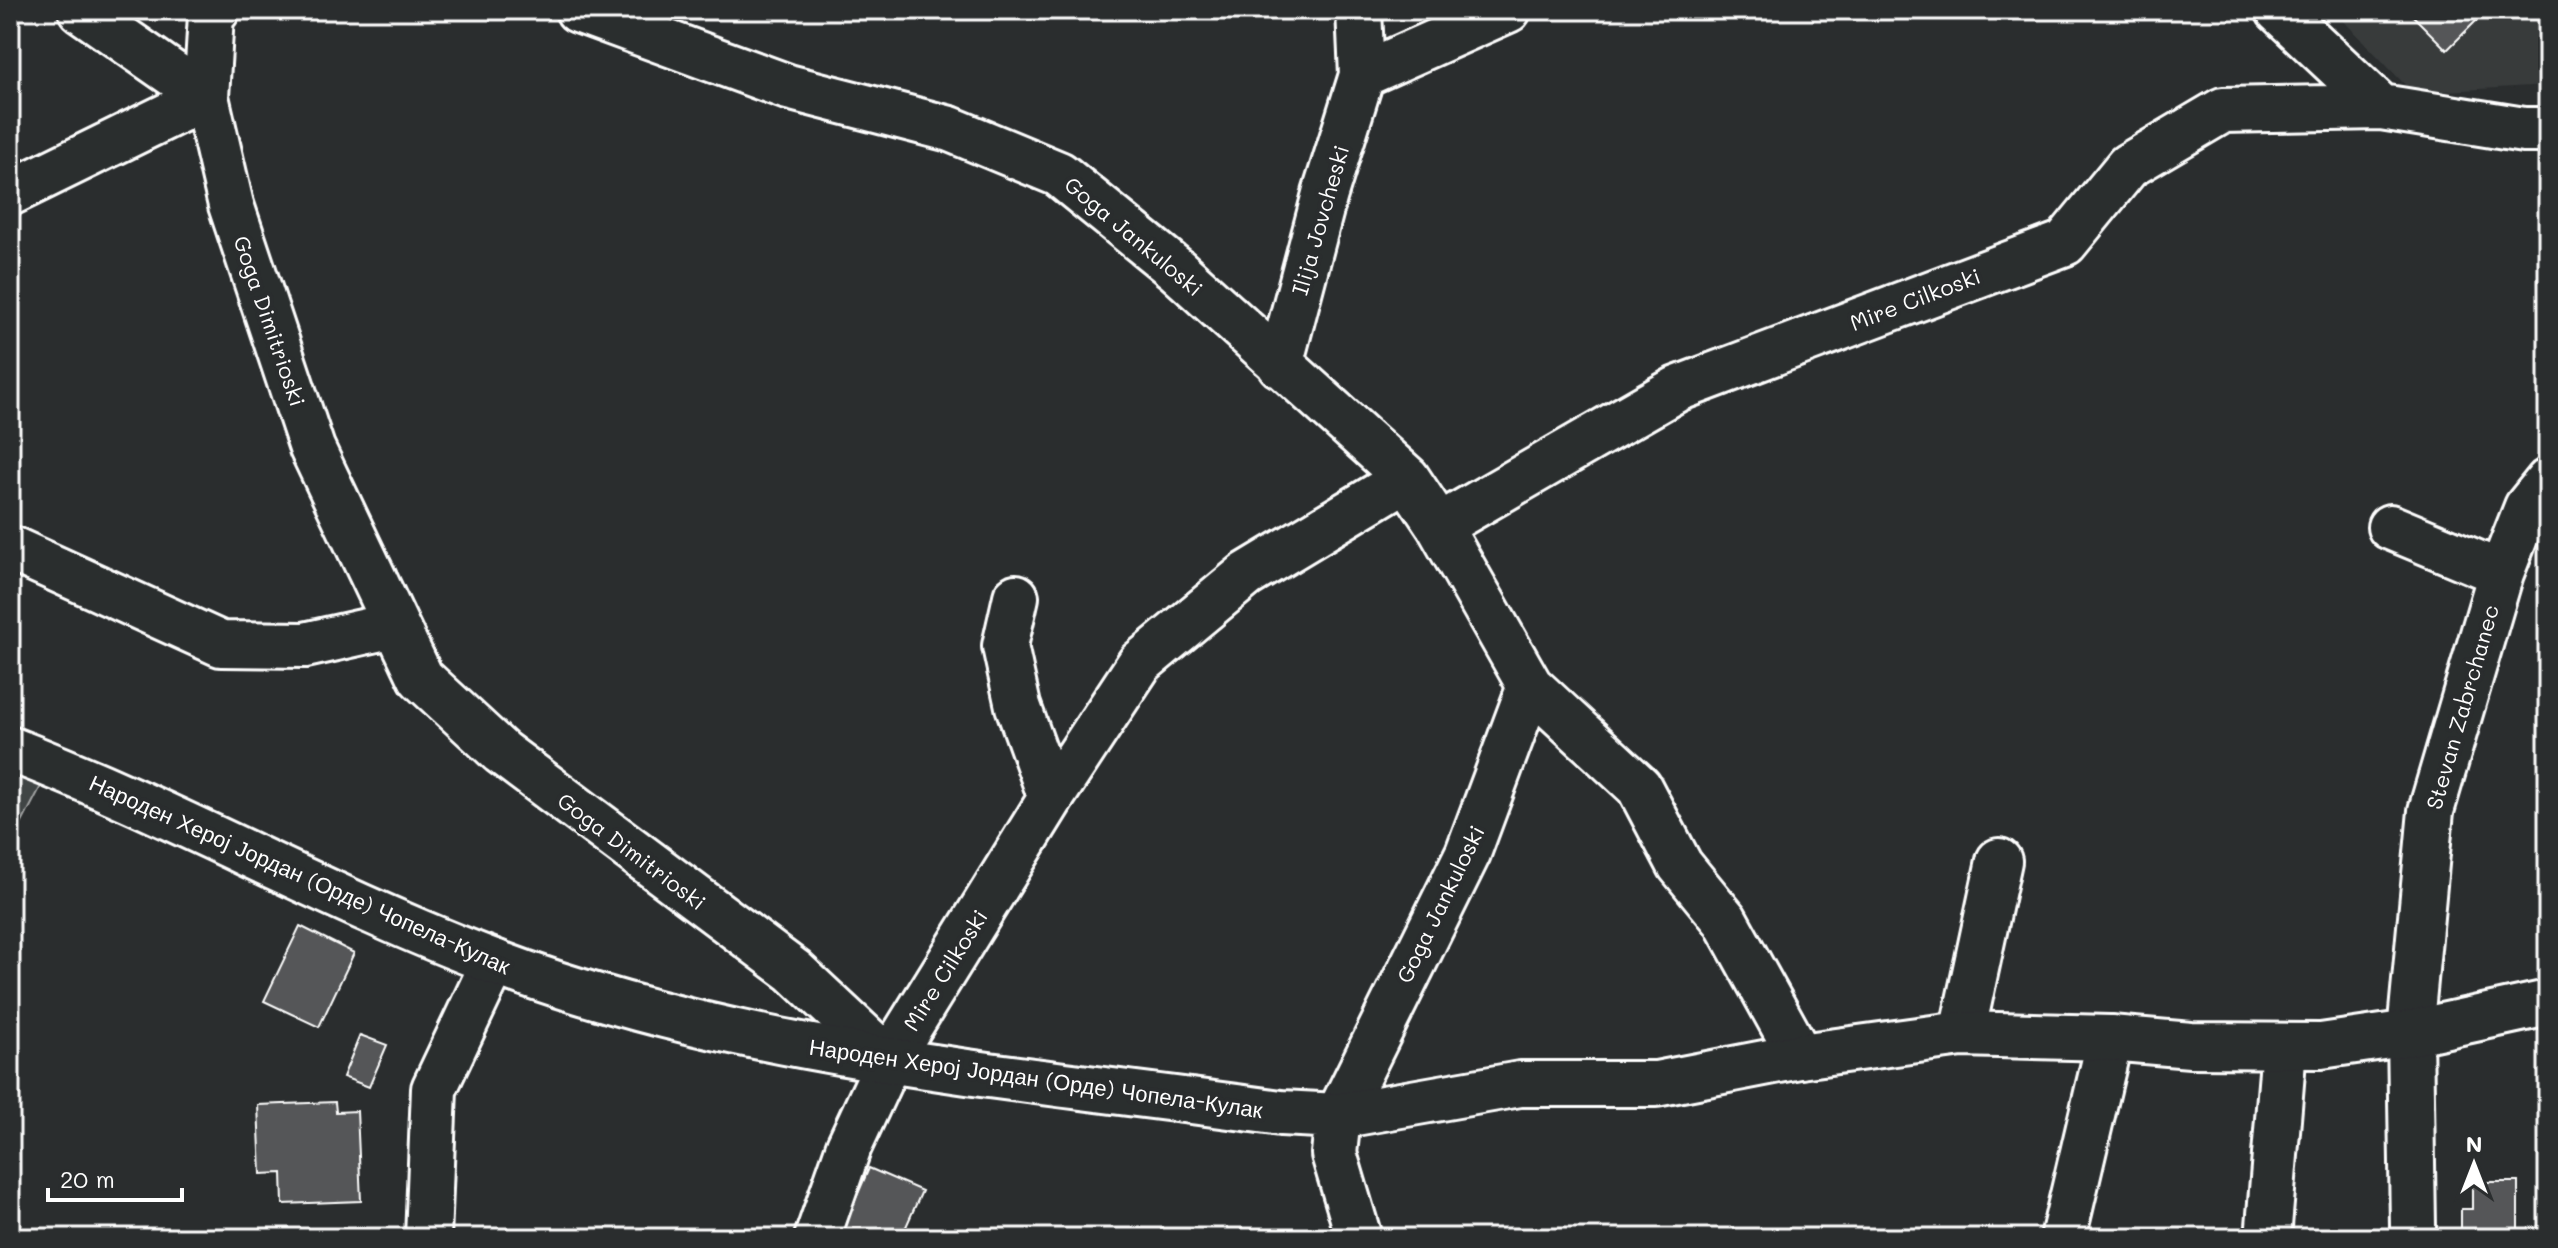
<svg xmlns="http://www.w3.org/2000/svg" width="2558" height="1248" font-family="Mali,sans-serif">
  <rect width="100%" height="100%" fill="#2a2d2e"/>
  <filter id="ink" filterUnits="userSpaceOnUse"><feTurbulence type="fractalNoise" baseFrequency=".0125" numOctaves="2"/><feDisplacementMap in="SourceGraphic" scale="16" xChannelSelector="R" yChannelSelector="G"/><feConvolveMatrix kernelMatrix="1 2 1 2 8 2 1 2 1" color-interpolation-filters="sRGB"/></filter>
  <g filter="url(#ink)">
    <!-- built -->
    <path fill="#373a3b" d="M2333,10h215v75l-135,8z"/>
    <!-- green -->
    <path fill="#414445" stroke="#a0a2a2" stroke-width="2" d="M10,749l42,16 -42,81z"/>
    <!-- building -->
    <path fill="#555758" stroke="#fff" stroke-width="2" d="M2407,10h80l-40,40z
      M300,926l54,27 -35,74 -55,-26z
      M360,1035l27,10 -18,42 -26,-10z
      M335,1102l1,10 21,-1 4,90 -78,3 -1,-31 -21,1 -3,-69z
      M869,1168l53,23 -21,47h-62z
      M2472,1182h46v56h-57v-29h11z"/>
    <g fill="none" stroke-linecap="round" stroke-linejoin="round">
      <!-- minor casing -->
      <g stroke="#fff" stroke-width="50">
        <path id="minor" d="M217,10l-6,5 -5,82 25,108 81,243 109,230 80,74 293,219 95,89
          M578,10l210,77 162,42 109,45 117,95 231,209 32,48 91,160 109,101 41,78 45,55 75,136
          M1359,10l3,65
          M2278,10l103,97 143,23h24
          M10,193l196,-96 -125,-87
          M1280,365l45,-171 37,-119 146,-65
          M1439,526l238,-137 388,-146 63,-77 95,-56 158,-3
          M2390,527l111,46
          M10,548l211,96 84,1 89,-20
          M1016,597l-11,49 13,60 33,92
          M1962,1034l37,-173
          M1338,1116l130,-263 62,-167
          M2413,1227l-3,-194 21,-222 70,-238 26,-66 21,-26
          M428,1238l6,-149 60,-127
          M817,1238l32,-92 40,-86 162,-262 89,-135 106,-88 161,-97
          M2063,1238l47,-200
          M2268,1238l16,-190"/>
      </g>
      <!-- tertiary casing -->
      <g stroke="#fff" stroke-width="50">
        <path id="tertiary" d="M10,749c165,63 319,151 484,213 251,95 523,114 787,151l57,3 182,-32h136l144,-28 162,-22 148,4 81,7 130,1 89,-13 138,-30
          M1338,1116l-4,38 25,84"/>
      </g>
      <!-- minor -->
      <use href="#minor" stroke="#2a2d2e" stroke-width="44"/>
      <!-- tertiary -->
      <use href="#tertiary" stroke="#2a2d2e" stroke-width="44"/>
    </g>
  </g>
  <g text-anchor="middle" dominant-baseline="central" stroke-width="8" stroke-linejoin="round" paint-order="stroke">
    <!-- street labels -->
    <g font-size="22" fill="#fff" stroke="#2a2d2e">
      <text transform="translate(1320 220) rotate(-74)">Ilija Jovcheski</text>
      <text transform="translate(1134 236) rotate(40)">Goga Jankuloski</text>
      <text transform="translate(1915 299) rotate(-21)">Mire Cilkoski</text>
      <text transform="translate(270 321) rotate(71)">Goga Dimitrioski</text>
      <text transform="translate(2462 707) rotate(-74)">Stevan Zabrchanec</text>
      <text transform="translate(632 851) rotate(37)">Goga Dimitrioski</text>
      <text transform="translate(300 874) rotate(24)">Народен Херој Јордан (Орде) Чопела-Кулак</text>
      <text transform="translate(1440 904) rotate(-64)">Goga Jankuloski</text>
      <text transform="translate(945 970) rotate(-58)">Mire Cilkoski</text>
      <text transform="translate(1036 1078) rotate(8)">Народен Херој Јордан (Орде) Чопела-Кулак</text>
    </g>
  </g>
  <!-- margin -->
  <rect width="2558" height="1248" fill="none" stroke="#2a2d2e" stroke-width="40"/>
  <rect x="20" y="20" width="2518" height="1208" fill="none" stroke="#fff" stroke-width="3" filter="url(#ink)"/>
  <!-- north arrow -->
  <g transform="translate(2474 1164)" stroke="#2a2d2e" stroke-width="6" paint-order="stroke">
  <path d="M0-6L14 30L0 20L-14 30Z" fill="#ffffff"/>
  <text y="-12" font-size="22" font-weight="bold" text-anchor="middle" fill="#ffffff">N</text>
  </g>
  <!-- scale -->
  <path d="M48 1188v12h134v-12" fill="none" stroke="#ffffff" stroke-width="4"/>
  <text x="60" y="1188" font-size="24" fill="#ffffff" stroke="#2a2d2e" stroke-width="6" paint-order="stroke">20 m</text>
</svg>
